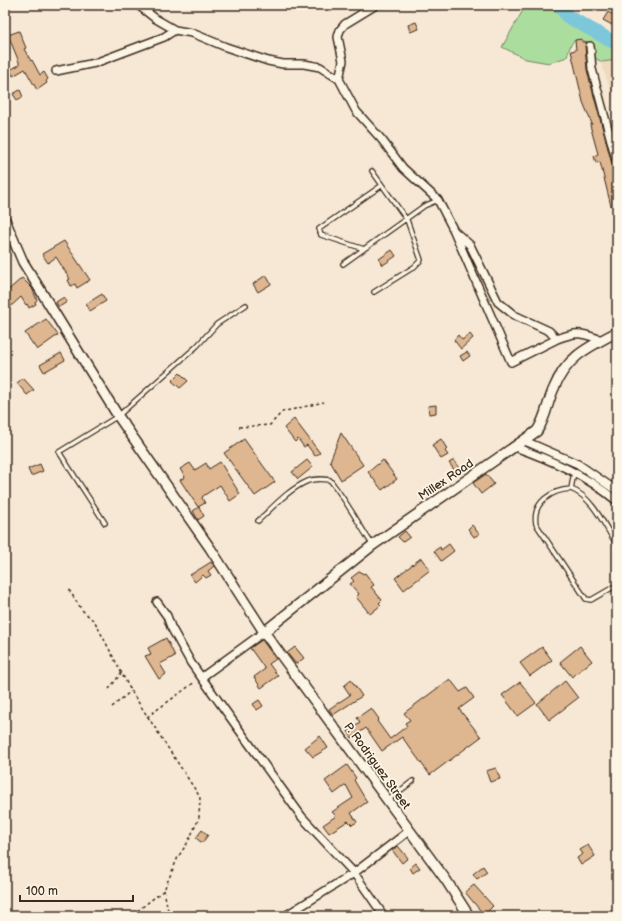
<svg xmlns="http://www.w3.org/2000/svg" width="622" height="921" font-family="'Balsamiq Sans',sans-serif">
  <rect width="100%" height="100%" fill="#f6e8d4"/>
  <filter id="ink" filterUnits="userSpaceOnUse"><feTurbulence type="fractalNoise" baseFrequency=".025" numOctaves="2"/><feDisplacementMap in="SourceGraphic" scale="8" xChannelSelector="R" yChannelSelector="G"/><feConvolveMatrix kernelMatrix="1 2 1 2 8 2 1 2 1" color-interpolation-filters="sRGB"/></filter>
  <g filter="url(#ink)">
    <!-- built -->
    <path fill="#efd9bf" d="M617,60v48l-16,-45z"/>
    <!-- green -->
    <path fill="#abdd9e" stroke="#73845e" d="M526,5h27l1,5 13,10 50,29v11l-15,2 -11,-6 2,-12c-19,-7 -21,-6 -26,13l-18,6 -23,-4 -24,-12z"/>
    <g fill="none" stroke-linecap="round" stroke-linejoin="round">
      <!-- river -->
      <path stroke="#7bc7d9" stroke-width="14" d="M560,5l7,11 50,28"/>
    </g>
    <!-- building -->
    <path fill="#deb68f" stroke="#3b2a1e" d="M608,12l9,5 -3,9 -11,-6z
      M416,22l3,7 -9,3 -2,-7z
      M19,31l7,17 -2,1 7,12 1,-1 8,15 4,-3 4,7 -2,2 1,2 -10,7 -12,-21 -12,7 -3,-6 9,-5v-3l-11,-27z
      M582,39v3h5l-2,4 2,24 25,94 5,7v34l-6,1 -11,-44 -4,1 -2,-7 4,-2 -8,-29 2,-1 -9,-22 -12,-51 5,-1 -1,-10z
      M20,90l3,7 -6,3 -4,-6z
      M64,241l26,39 -13,8 -2,-4 -4,2 -3,-6 2,-1 -14,-22 -8,6 -6,-9z
      M392,250l4,6 -13,9 -4,-6z
      M266,275l5,9 -13,8 -5,-8z
      M22,278l10,10 5,12 -2,2 1,2 -7,4 -2,-4 -1,1 -5,-8 -12,11 -4,-5v-10z
      M102,294l4,7 -16,10 -4,-7z
      M64,297l3,5 -8,5 -3,-5z
      M46,319l12,16 -21,15 -12,-17z
      M470,334l3,4 -12,11 -7,-9 4,-5 4,5z
      M467,352l3,4 -7,5 -3,-5z
      M61,353l4,7 -21,12 -4,-7z
      M180,373l8,8 -8,7 -8,-7z
      M23,378l11,12 -7,5 -10,-12z
      M436,405v8l-7,1 -1,-8z
      M294,419l26,34 -5,3 -8,-11 -3,2 -6,-8 -3,3 -11,-14z
      M341,433l22,32 -22,15 -11,-19z
      M244,439l31,43 -20,14 -31,-43z
      M441,439l6,10 -2,2 3,4 -7,4 -9,-14z
      M307,460l6,7 -15,12 -6,-7z
      M383,460l14,19 -15,11 -14,-18z
      M454,460l6,8 -5,3 -6,-8z
      M220,462l20,32 -10,7 -10,-16 -17,11 -1,2 3,5 -7,4 -18,-27 5,-3 -5,-8 10,-6 5,7 11,-7 3,6z
      M40,464l3,7 -12,5 -3,-7z
      M486,474l8,10 -13,10 -8,-11z
      M199,507l5,9 -6,4 -5,-9z
      M472,525l7,9 -5,3 -6,-8z
      M405,531l5,6 -7,5 -5,-5z
      M449,544l5,7 -13,10 -7,-10 6,-4 1,3z
      M421,558l9,12 -26,20 -9,-12z
      M211,562l3,4 -6,5 3,4 -5,3 -3,-3 -8,7 -5,-7z
      M360,571l3,3 2,-1 9,12 -3,2 11,13 -3,3 2,2 -11,9 -14,-17 3,-3 -9,-10 4,-3 -3,-3z
      M166,638l9,18 -15,8 6,10 -7,5 -14,-23 6,-2 -3,-6z
      M262,640l14,19 -7,5 9,12 -17,12 -7,-11 11,-8 -15,-21z
      M580,646l12,15 -20,16 -12,-15z
      M295,647l9,11 -8,6 -9,-11z
      M542,647l10,13 -22,16 -10,-13z
      M450,679l10,13 7,-4 7,10 -15,11 22,28 -51,38 -28,-38 -20,14 -16,-23 -14,10 -4,-7 12,-9 -3,-4 14,-10 8,11 -2,2 13,18 17,-13 -2,-3 5,-3 -6,-7z
      M351,680l11,16 -29,19 -4,-6 21,-14 -6,-9z
      M565,681l13,17 -29,22 -12,-16z
      M520,682l16,21 -18,13 -16,-21z
      M259,700l4,6 -6,4 -4,-6z
      M320,736l8,12 -15,9 -8,-9z
      M347,765l9,13 -2,2 13,22 -16,11 6,9 -5,3 -4,-4 -19,12 -6,-8 13,-9 -4,-4 21,-14 -7,-13 -12,9 -9,-13z
      M496,768l4,11 -10,3 -4,-11z
      M202,830l6,5 -6,8 -6,-5z
      M588,845l7,11 -14,9 -4,-7 6,-4 -3,-4z
      M398,846l10,12 -6,5 -10,-13z
      M416,863l4,5 -7,5 -3,-5z
      M483,866l4,6 -10,7 -4,-5z
      M474,885l19,21 -9,9 -19,-23z"/>
    <g fill="none" stroke-linecap="round" stroke-linejoin="round">
      <!-- service casing -->
      <g stroke="#3b2a1e" stroke-width="6">
        <path id="service" d="M372,171l35,49 14,40 -7,7 -40,25
          M364,249l-43,-14 -2,-6 62,-43
          M343,264l81,-58 14,-6
          M574,472l-3,17c22,8 34,38 46,56
          M571,489c-19,1 -39,13 -35,35l50,75 5,1 26,-15
          M258,521c15,-14 31,-32 50,-40 8,-3 15,-2 22,-1 16,20 28,43 42,64
          M105,523l-46,-71 59,-36 79,-70 20,-22 29,-19
          M388,800l25,-19"/>
      </g>
      <!-- minor casing -->
      <g stroke="#3b2a1e" stroke-width="10">
        <path id="minor" d="M138,5l18,14 19,11 17,3 34,14 42,14 15,3h21l16,3 19,12 17,32 26,29 21,28 35,32 16,31 16,14 28,57 16,13 35,16 8,8 -46,23 -57,-131
          M590,46l2,23 25,94
          M56,71l39,-8 69,-26 11,-7
          M339,79l4,-18 -5,-24 2,-7 5,-6 31,-19
          M557,339c22,-8 23,-6 45,1
          M525,441l53,23 39,27
          M515,447c39,14 70,28 102,54
          M157,602l10,14 4,11 20,36 111,154 52,56 30,43
          M202,677l62,-45
          M285,916l69,-43 55,-42"/>
      </g>
      <!-- tertiary casing -->
      <g stroke="#3b2a1e" stroke-width="12">
        <path id="tertiary" d="M5,220l18,42 95,154 92,132 54,84 182,248 23,36
          M264,632l109,-87 164,-114c9,-13 10,-28 17,-43 13,-32 35,-41 63,-56"/>
      </g>
      <!-- path -->
      <path stroke="#3b2a1e" stroke-width="1.5" stroke-dasharray="3 3" stroke-linecap="butt" d="M239,427l31,-2 12,-13 42,-10
        M69,590l13,20 13,12 36,69 69,106 -1,21 -11,24 -10,15 -14,33 -33,26
        M109,689l13,-17
        M112,707l19,-16
        M147,717l48,-35
        M164,890l5,26"/>
      <!-- service -->
      <use href="#service" stroke="#fcf5e5" stroke-width="3.5"/>
      <!-- minor -->
      <use href="#minor" stroke="#fcf5e5" stroke-width="7"/>
      <!-- tertiary -->
      <use href="#tertiary" stroke="#fcf5e5" stroke-width="9"/>
    </g>
  </g>
  <g text-anchor="middle" dominant-baseline="central" stroke-width="3.5" stroke-linejoin="round" paint-order="stroke">
    <!-- street labels -->
    <g font-size="12" fill="#3b2a1e" stroke="#fcf5e5">
      <text transform="translate(446 480) rotate(-34)">Millex Road</text>
      <text transform="translate(377 766) rotate(54)">P. Rodriguez Street</text>
    </g>
  </g>
  <!-- margin -->
  <rect width="622" height="921" fill="none" stroke="#fcf5e5" stroke-width="20"/>
  <rect x="10" y="10" width="602" height="901" fill="none" stroke="#3b2a1e" stroke-width="1.5" filter="url(#ink)"/>
  <!-- scale -->
  <path d="M20 895v6h113v-6" fill="none" stroke="#3b2a1e" stroke-width="2"/>
  <text x="26" y="895" font-size="12" fill="#3b2a1e" stroke="#fcf5e5" stroke-width="3" paint-order="stroke">100 m</text>
</svg>
